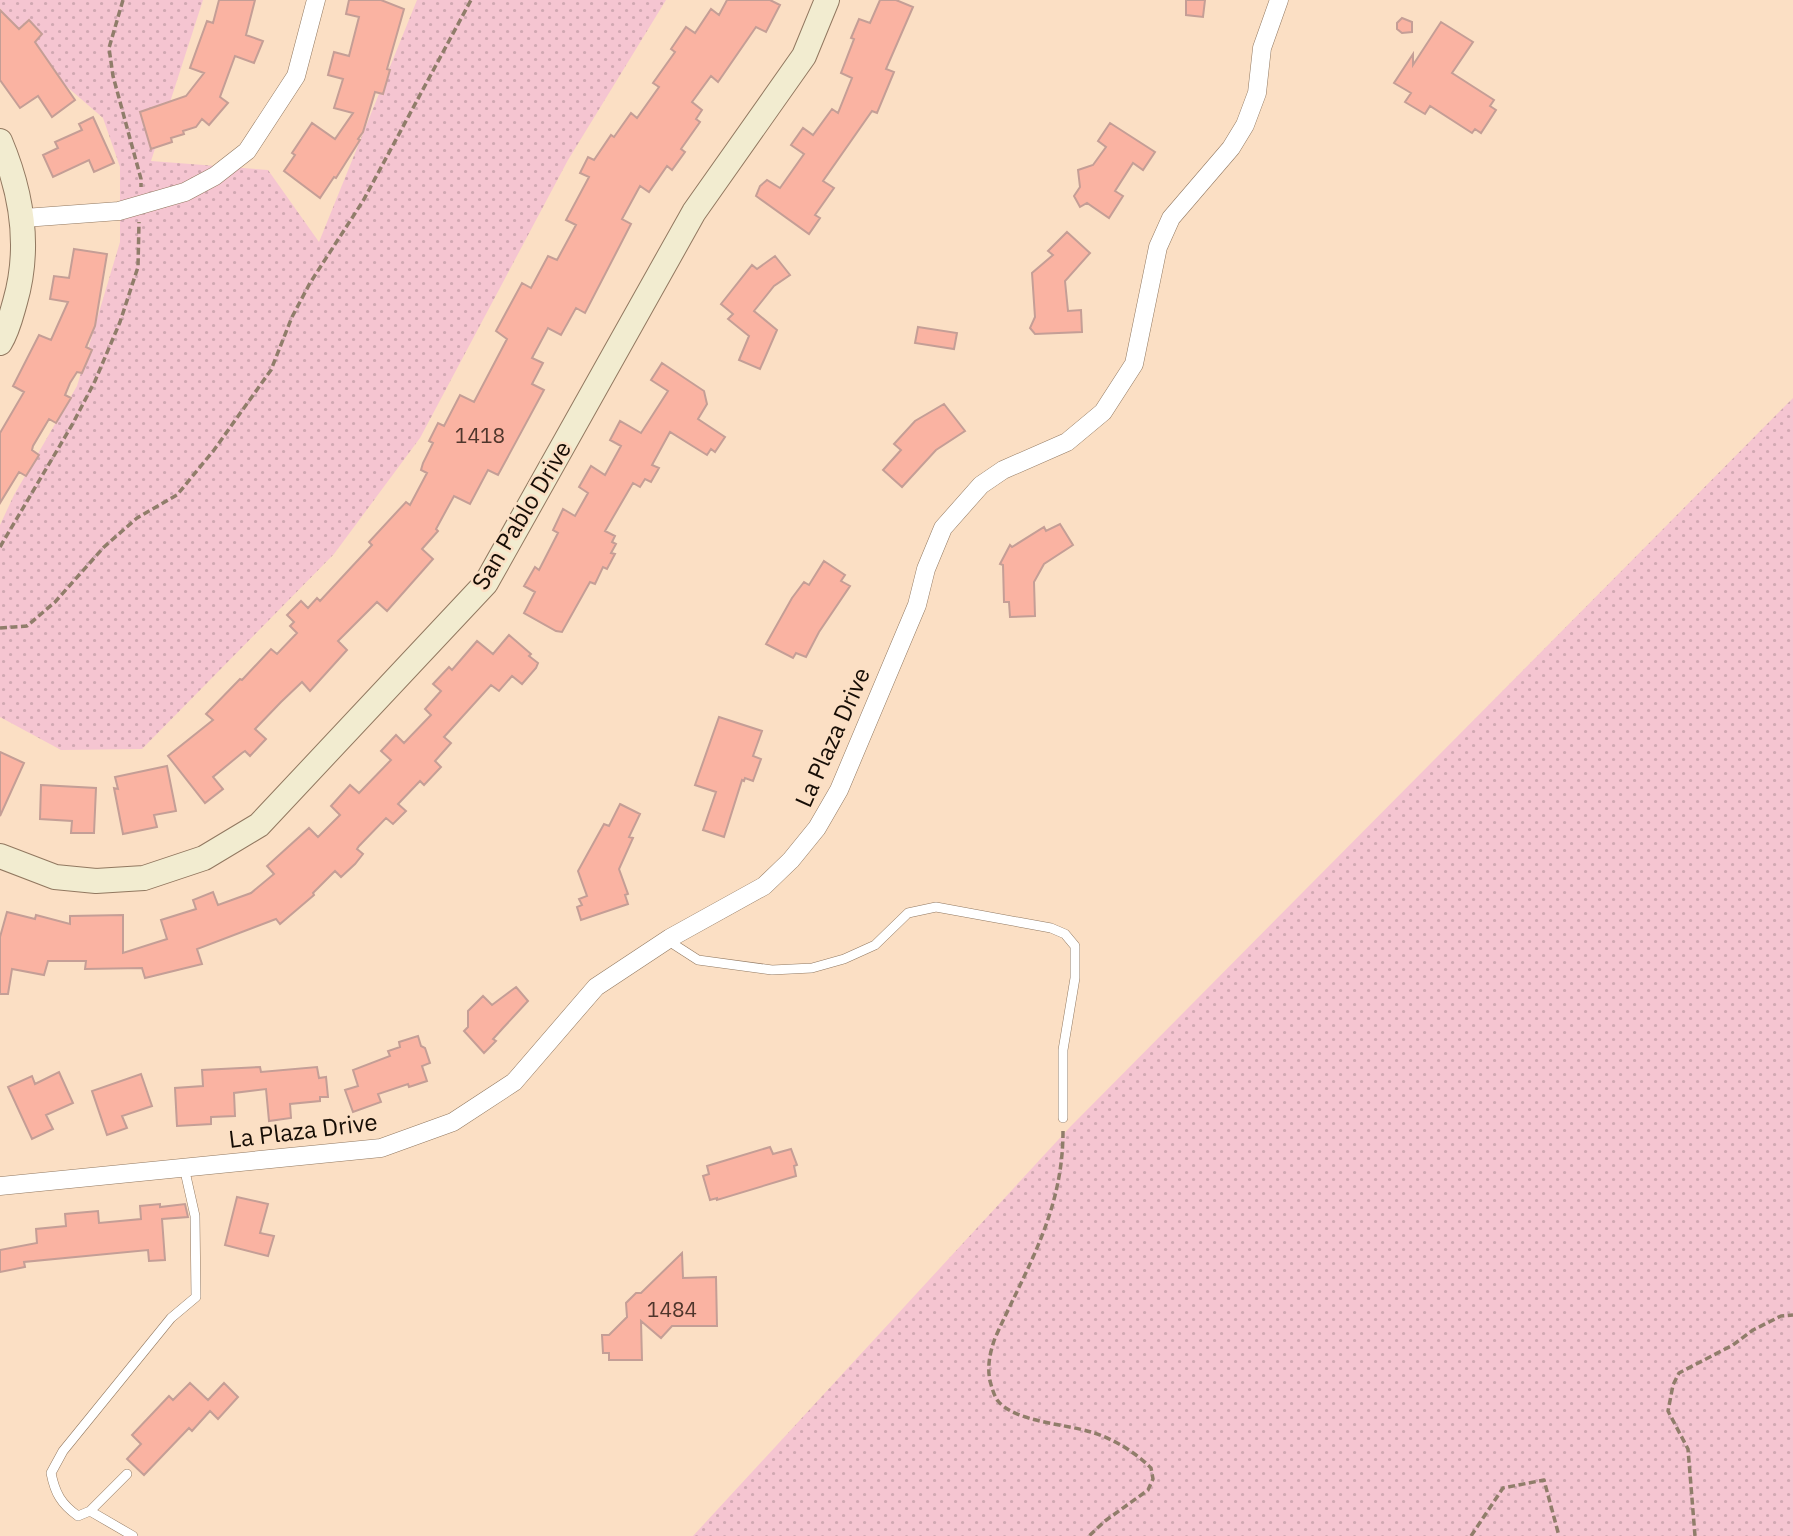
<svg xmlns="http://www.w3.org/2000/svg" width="1793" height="1536" font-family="'IBM Plex Sans',sans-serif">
  <defs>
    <pattern id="grass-dots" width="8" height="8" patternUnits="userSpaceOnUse" patternTransform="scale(1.75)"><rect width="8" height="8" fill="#f5c5d1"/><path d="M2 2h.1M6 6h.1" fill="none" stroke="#d1a8b2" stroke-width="1.8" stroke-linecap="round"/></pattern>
  </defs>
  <rect width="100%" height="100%" fill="#fbdfc4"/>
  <!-- grass -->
  <path fill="url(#grass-dots)" d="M0,0h203l-52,161 117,9 51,72 98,-242h249l-98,160 -148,278 -86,116 -192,195 -81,1 -61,-33v-192l14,-30 63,-109 43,-144v-75l-17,-49 -60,-52 -43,-58z
    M1793,398v1138h-1100l377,-409z"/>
  <!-- building -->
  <path fill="#fab3a2" stroke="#c49e96" stroke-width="2" d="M219,0h36l-9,35 17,6 -9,22 -19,-7 -15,41 8,6 -19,22 -7,-6 -6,8 -13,4 1,3 -13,4 1,4 -21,7 -11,-37 46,-16 18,-23 -14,-5 17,-47 6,2z
    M349,0h32l23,9 -17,60 3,1 -7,24 -8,-2 -12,40 -5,7 2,1 -24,38 -2,-1 -14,21 -36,-27 11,-16 -3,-2 20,-30 23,16 18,-26 -19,-5 9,-29 -15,-4 6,-23 15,4 10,-39 -13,-3z
    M727,0h43l10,5 -14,27 -10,-5 -38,55 -7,-6 -19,26 10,8 -6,9 4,3 -19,27 4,3 -13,18 -5,-4 -18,26 -9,-6 -18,33 9,5 -46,89 -9,-5 -15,27 -13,-7 -16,30 11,5 -11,21 12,6 -46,85 -10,-5 -18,34 -16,-8 -18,33 2,2 -16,18 11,10 -46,52 -10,-9 -39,39 9,9 -37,41 -8,-9 -21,20 -26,27 11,10 -16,17 -5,-5 -3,2 -29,24 10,12 -18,14 -37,-47 45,-36 -7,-6 34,-35 2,1 29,-31 6,5 20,-21 -7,-7 4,-4 -7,-7 14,-14 7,7 9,-10 3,3 52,-56 -3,-3 37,-40 4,3 17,-32 -6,-3 2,-7 10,-20 -4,-2 9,-18 6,3 16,-31 14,7 33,-63 -11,-8 26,-48 9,5 17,-32 9,4 19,-35 -10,-5 23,-43 -9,-4 8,-16 6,3 17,-25 3,2 17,-24 6,5 22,-31 -6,-4 22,-31 -4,-3 15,-22 9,6 16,-24 8,6z
    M880,0h16l17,7 -27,62 8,3 -17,41 -5,-2 -49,70 11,7 -19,27 5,3 -11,16 -53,-38 4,-10 7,-6 13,8 24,-34 -13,-9 12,-17 10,7 19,-26 6,4 14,-35 -11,-5 13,-34 -3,-1 8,-19 11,4z
    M1186,0h19l-2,17 -17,-2z
    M0,10l19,19 10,-9 13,14 -7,8 40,58 -23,17 -14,-21 -18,12 -20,-28z
    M1402,18l10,4v10l-10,1 -5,-4v-6z
    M1441,22l32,20 -21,31 42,27 -4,6 6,4 -15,23 -6,-4 -3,4 -42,-27 -5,8 -20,-12 6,-9 -17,-10 19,-29v11z
    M93,117l21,46 -20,9 -5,-12 -36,17 -10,-22 15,-7 -3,-6 27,-12 -3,-6z
    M1110,123l45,29 -12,18 -10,-7 -18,28 8,5 -14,22 -22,-15 -7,4 -6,-11 6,-9 -2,-17 15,-5 13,-18 -8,-6z
    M1067,232l23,21 -25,28 3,30 13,-1 1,22 -47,2 -5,-6 5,-11 -3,-44 21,-18 -5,-4z
    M74,249l33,5 -12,72 -9,21 6,3 -10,23 -5,-1 -7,11 -5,12 6,3 -15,25 -7,-4 -16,27 -1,4 7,5 -13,21 -7,-4 -19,31v-70l24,-41 -11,-6 26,-51 12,5 17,-38 -18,-3 4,-23 15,2z
    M775,256l15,19 -16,11 -20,25 23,19 -17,39 -21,-9 10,-24 -21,-17 5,-5 -12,-10 31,-39 5,4z
    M918,327l39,6 -3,16 -39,-6z
    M662,363l42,28 3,13 -9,15 27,18 -10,15 -4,-3 -4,6 -37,-23 -18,33 7,3 -8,14 -6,-3 -5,8 -7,-4 -28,48 10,5 -3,6 4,2 -5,9 4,1 -8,15 -4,-2 -8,17 -5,-2 -28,50 -6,-1 -32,-18 11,-21 -11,-6 11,-19 4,3 19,-37 -5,-3 10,-21 12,7 13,-23 -9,-6 12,-21 14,9 16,-29 -11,-6 10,-19 21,12 27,-42 -17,-11z
    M944,404l21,27 -29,19 -34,37 -19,-17 18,-20 -7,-6 21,-23z
    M1060,524l13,21 -29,19 -10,18 1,34 -25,1 -1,-15h-5l-1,-37 -3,-1 10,-19 2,2 32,-20 2,4z
    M824,561l21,14 -4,6 9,5 -31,46 -13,25 -10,-4 -3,5 -27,-14 26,-46 12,-16 5,3z
    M509,635l22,19 -2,2 9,7 -2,5 -14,16 -10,-8 -13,15 -8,-6 -47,52 7,6 -16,18 6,6 -17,18 -4,-4 -22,23 8,7 -13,13 -7,-6 -27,28 -2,3 6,5 -8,10 -14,13 -6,-6 -22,22 1,2 -34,29 -4,-5 -79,30 5,15 -57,14 -3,-10 -57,1 1,-8h-38l-4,14 -32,-6 -4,25h-8v-57l7,-25 28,7 1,-4 34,9v-8l53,-1v38l44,-14 -6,-19 35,-11 -3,-9 20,-8 5,13 33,-12 23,-19 -7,-8 42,-38 9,9 22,-22 -9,-9 19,-21 9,8 32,-33 -10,-9 15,-16 8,8 27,-28 -6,-6 16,-18 -8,-7 16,-17 3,3 25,-29 16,13z
    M719,717l43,14 -9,25 8,3 -8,22 -8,-3 -1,3 -2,-1 -18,57 -21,-7 13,-38 -21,-7z
    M0,752l24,11 -24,53z
    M167,766l9,45 -22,4 3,12 -34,7 -9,-46 4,1 -3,-12z
    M41,785l55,3 -2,45h-23l1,-12 -32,-2z
    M620,804l20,10 -11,23 4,1 -14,31 9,25 -3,1 3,9 -47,16 -4,-13 5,-2 -3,-6 8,-3 -9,-25 26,-47 5,2z
    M516,987l12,14 -25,27 -10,11 3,2 -12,12 -20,-22 4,-4v-16l15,-15 9,9z
    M418,1036l3,10 4,2 5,15 -8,3 5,15 -18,6 -1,-3 -30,10 3,8 -28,10 -8,-22 13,-4 -5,-16 37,-14 -2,-5 12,-4 -1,-5z
    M260,1067l1,5 56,-5 2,11 7,-1 2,20h-8v4l-30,3 1,14 -22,3 -3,-32 -32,4 1,23 -24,1v7l-34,2 -2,-38 28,-2 -1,-16z
    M59,1072l14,31 -27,12 7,14 -21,10 -24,-52 24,-11 3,8z
    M141,1074l11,32 -30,10 5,12 -20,7 -15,-44z
    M770,1147l3,7 18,-5 6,16 -3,1 2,10 -79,24v-2l-7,2 -7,-24 6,-2 -2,-8z
    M237,1197l31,7 -8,29 14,3 -6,20 -43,-11z
    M160,1204v3l25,-3 3,13 -26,2 3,41 -16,1 -1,-11 -124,12 1,5 -25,5v-22l37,-7 -1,-14 30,-3 -1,-12 33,-3 1,12 42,-4 -1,-13z
    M682,1253l1,25 33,-1 1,49h-45l-11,12 -20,-17 1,39h-33v-7h-6l-1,-18h7l18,-18 -1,-14 10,-10h5z
    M190,1383l18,17 16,-17 14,14 -20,22 -8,-8 -18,20 -3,-3 -45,47 -17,-16 14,-15 -9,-9 37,-39 4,4z"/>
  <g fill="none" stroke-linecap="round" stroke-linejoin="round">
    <!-- lane casing -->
    <g stroke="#917860" stroke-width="10">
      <path id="lane" d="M667,940l31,20 74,10 40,-2 32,-9 31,-14 33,-32 28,-6 115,21 14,6 10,12v32l-12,72v68
        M127,1474l-37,37 -12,5c-17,-12 -23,-23 -27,-43l12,-22 108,-133 25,-21 -1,-81 -11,-49
        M90,1511l43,25"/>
    </g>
    <!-- street casing -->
    <g stroke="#917860" stroke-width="19">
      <path id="street" d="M24,218l95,-7 66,-19 30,-16 32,-25 49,-75 20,-76
        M0,1186l381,-38 72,-26 61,-40 82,-95 74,-49 94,-52 27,-26 26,-32 22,-38 78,-185 9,-36 17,-41 38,-43 22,-15 64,-28 36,-30 31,-48 24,-117 13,-29 60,-70 14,-23 12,-32 5,-45 17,-48"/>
    </g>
    <!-- secondary casing -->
    <g stroke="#917860" stroke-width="26">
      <path id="secondary" d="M0,141c22,52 31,106 15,161 -4,14 -7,28 -15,41
        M0,856l55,21 41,4 48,-3 60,-20 55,-33 227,-242 208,-371 110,-156 23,-56"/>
    </g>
    <!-- path -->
    <path stroke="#907d6a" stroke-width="3.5" stroke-dasharray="7 3.5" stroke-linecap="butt" d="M123,0l-14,48 4,28 28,103v8
      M0,547l72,-122 23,-44 25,-59 18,-55 1,-45
      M0,628l27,-2 28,-24 49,-55 33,-29 40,-23 37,-45 57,-80 21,-53 18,-34 53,-82 108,-201
      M1063,1131c0,81 -36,136 -68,207 -5,14 -8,28 -5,43 2,7 4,15 8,20 17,21 68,23 93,31 21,6 44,20 60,36l2,11 -5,11 -43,31 -16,15
      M1471,1536l32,-48 41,-8 15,56
      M1695,1536l-7,-87 -20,-38 5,-26 6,-12 54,-28 20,-15 28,-14 12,-1"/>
    <!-- lane -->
    <use href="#lane" stroke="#fff" stroke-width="9"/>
    <!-- street -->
    <use href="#street" stroke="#fff" stroke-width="18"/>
    <!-- secondary -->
    <use href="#secondary" stroke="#f2ecd0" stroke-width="24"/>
  </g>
  <g text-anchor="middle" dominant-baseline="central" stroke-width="5" stroke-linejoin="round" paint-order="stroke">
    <!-- number labels -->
    <g font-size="21" fill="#4f362c">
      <text x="480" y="435">1418</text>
      <text x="672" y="1309">1484</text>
    </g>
    <!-- street labels -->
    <g font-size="24" fill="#160d05" stroke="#fbdfc4">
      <text transform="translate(521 515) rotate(-59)">San Pablo Drive</text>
      <text transform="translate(832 737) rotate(-66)">La Plaza Drive</text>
      <text transform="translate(303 1130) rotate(-7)">La Plaza Drive</text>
    </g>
  </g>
</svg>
